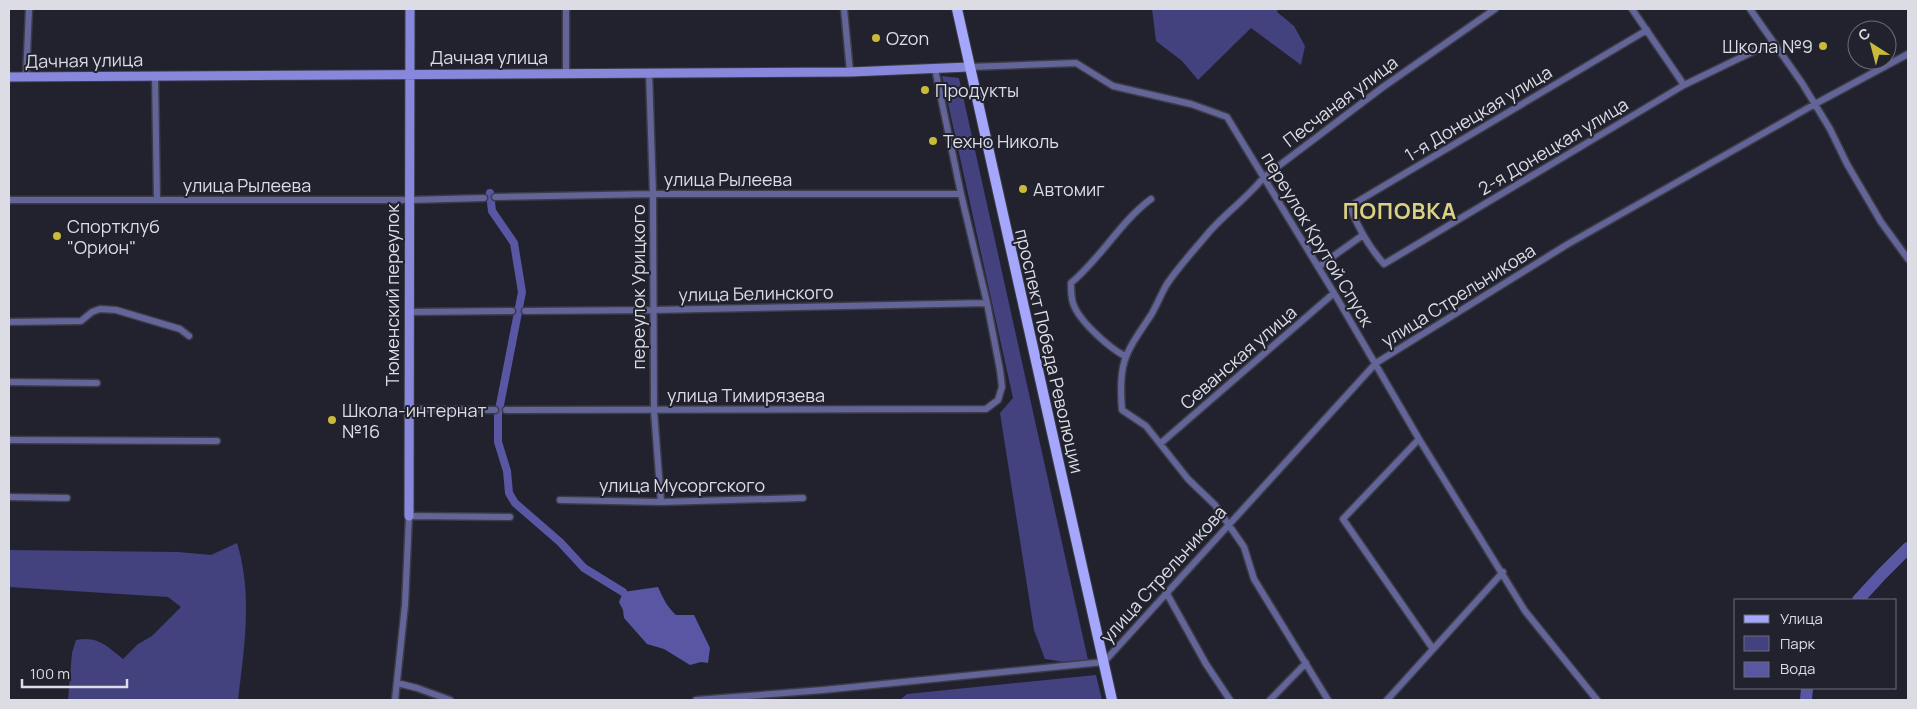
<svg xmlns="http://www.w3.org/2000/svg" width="1917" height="709" font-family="Manrope,sans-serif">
  <rect width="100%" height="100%" fill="#21222e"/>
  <!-- green -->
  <path fill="#43417e" d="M1152,9h126l-1,3 17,14 11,20 -4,19 -50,-37 -53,52 -16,-19 -26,-20z
    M942,76l17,2 129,582 -24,2 -19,-3 -11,-29 -34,-217 13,-15z
    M237,543c16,51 7,106 1,157h-170l4,-47 4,-13c23,-4 30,6 47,19l15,-15 14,-8 29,-29 -13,-10 -159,-10v-37l169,2 33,3z
    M1096,675l6,25h-202l7,-6z"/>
  <!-- water -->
  <path fill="#5957a4" d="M658,587c5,11 9,20 18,28h18l16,33 -2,15 -7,-1 -11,3 -26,-16 -17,-5 -23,-26 -1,-8 -4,-8 4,-10z"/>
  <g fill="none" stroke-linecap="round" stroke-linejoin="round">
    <!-- canal -->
    <path stroke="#5957a4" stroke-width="8" d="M490,193l2,18 22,32 8,49 -24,123v27l9,29 2,22 6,10 45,39 24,26 39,24"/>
    <!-- river -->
    <path stroke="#5957a4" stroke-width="12" d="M1858,600l24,-26 26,-26
      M1806,700l1,-12"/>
    <!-- street casing -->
    <g stroke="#3b3c47" stroke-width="9">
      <path id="street" d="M566,9v64
        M844,9l6,63
        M1632,9l52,76
        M1750,9l52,74 28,46 17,35 34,58 27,37
        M1647,30l-292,173 -4,6c8,21 18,38 33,55l300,-179 89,-43
        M969,67l107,-4 37,23 78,18 36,13 107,176 85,146 106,172 72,89
        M649,72l4,122 1,217 7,91
        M155,76l2,124
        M26,77l3,-68
        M495,197l158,-3h308
        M9,200h400l75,-2
        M1318,267l45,-32
        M525,311l129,-1 333,-7
        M409,312l103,-1
        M9,322l72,-1 11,-9 8,-3 16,1 64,19 9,7
        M1125,356c-16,-8 -47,-36 -52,-53 -2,-6 -2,-13 -2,-20 30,-25 49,-61 80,-84
        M9,382l88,1
        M408,409l87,1
        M506,410l480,-1 12,-9 4,-13 -2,-17 -13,-67 -26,-109 -26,-125
        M1419,439l-76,80 90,130
        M9,440l208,1
        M1161,443l173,-150
        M9,497l58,1
        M560,500l101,2 142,-4
        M1166,592l40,72 24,36
        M397,683l20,5 33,12
        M395,700l10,-95 4,-89 101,1
        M696,700l127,-10 281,-28 272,-299 192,-119 247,-140 93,-50
        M1270,700l36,-37
        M1328,700l-74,-121 -10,-32 -29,-42 -27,-26 -42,-53 -24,-16c-4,-49 3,-56 29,-95 6,-10 10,-21 16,-31 12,-18 29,-36 43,-53 17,-19 38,-34 54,-54l119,-90 112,-78
        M1387,700l116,-128"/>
    </g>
    <!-- secondary casing -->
    <g stroke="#3b3c47" stroke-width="11">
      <path id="secondary" d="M9,77l841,-5 119,-5
        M409,516l1,-507"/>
    </g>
    <!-- primary casing -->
    <g stroke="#3b3c47" stroke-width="12">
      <path id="primary" d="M957,9l155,691"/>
    </g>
    <!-- street -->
    <use href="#street" stroke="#636498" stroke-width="6"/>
    <!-- secondary -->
    <use href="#secondary" stroke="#8787db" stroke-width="9"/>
    <!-- primary -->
    <use href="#primary" stroke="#a5a7fd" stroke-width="10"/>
  </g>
  <!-- markers -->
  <g fill="#c9ba3a" stroke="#21222e" stroke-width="2">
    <circle cx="876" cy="38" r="5"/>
    <circle cx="1823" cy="46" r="5"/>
    <circle cx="925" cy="90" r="5"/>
    <circle cx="933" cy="141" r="5"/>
    <circle cx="1023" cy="189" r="5"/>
    <circle cx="57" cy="236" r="5"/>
    <circle cx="332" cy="420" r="5"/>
  </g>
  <g text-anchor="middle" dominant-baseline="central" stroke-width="4" stroke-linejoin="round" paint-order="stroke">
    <!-- poi labels -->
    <g font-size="18" fill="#dbdce4" stroke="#21222e" text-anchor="start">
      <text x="886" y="38">Ozon</text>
      <text x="1813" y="46" text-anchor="end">Школа №9</text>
      <text x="935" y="90">Продукты</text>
      <text x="943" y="141">Техно Николь</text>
      <text x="1033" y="189">Автомиг</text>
      <text x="67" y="226">Спортклуб<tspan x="67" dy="21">"Орион"</tspan></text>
      <text x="342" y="410">Школа-интернат<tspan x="342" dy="21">№16</tspan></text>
    </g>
    <!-- street labels -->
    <g font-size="18" fill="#dbdce4" stroke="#21222e">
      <text x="489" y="57">Дачная улица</text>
      <text transform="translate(84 60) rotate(-1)">Дачная улица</text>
      <text transform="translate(1340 101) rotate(-37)">Песчаная улица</text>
      <text transform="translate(1478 113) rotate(-31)">1-я Донецкая улица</text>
      <text transform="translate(1553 146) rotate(-31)">2-я Донецкая улица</text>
      <text x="728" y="179">улица Рылеева</text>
      <text x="247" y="185">улица Рылеева</text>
      <text transform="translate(1318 239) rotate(59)">переулок Крутой Спуск</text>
      <text transform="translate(638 287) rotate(-90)">переулок Урицкого</text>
      <text transform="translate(756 293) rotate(-1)">улица Белинского</text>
      <text transform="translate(392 295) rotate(-90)">Тюменский переулок</text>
      <text transform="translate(1458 295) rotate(-32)">улица Стрельникова</text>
      <text transform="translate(1050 351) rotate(77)">проспект Победа Революции</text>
      <text transform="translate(1238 357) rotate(-41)">Севанская улица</text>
      <text x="746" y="395">улица Тимирязева</text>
      <text x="682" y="485">улица Мусоргского</text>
      <text transform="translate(1163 574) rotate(-48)">улица Стрельникова</text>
    </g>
    <!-- district labels -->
    <g font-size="22" font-weight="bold" letter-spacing="1" fill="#dbd283" stroke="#21222e">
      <text x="1400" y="211">ПОПОВКА</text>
    </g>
  </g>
  <!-- border -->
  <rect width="1917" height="709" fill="none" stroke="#dbdce4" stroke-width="20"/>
  <!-- legend -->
  <rect x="1734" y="599" width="162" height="90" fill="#21222e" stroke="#6b6c77"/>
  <rect x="1744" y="615" width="25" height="8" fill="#a5a7fd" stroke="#6b6c77"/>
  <text x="1780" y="624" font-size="15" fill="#dbdce4">Улица</text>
  <rect x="1744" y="636" width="25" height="15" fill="#43417e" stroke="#6b6c77"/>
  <text x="1780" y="649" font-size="15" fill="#dbdce4">Парк</text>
  <rect x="1744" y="662" width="25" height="15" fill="#5957a4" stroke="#6b6c77"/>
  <text x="1780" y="674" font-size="15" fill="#dbdce4">Вода</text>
  <!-- north arrow -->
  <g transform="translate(1872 45) rotate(324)"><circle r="24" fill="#21222e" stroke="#6b6c77"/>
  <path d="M0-4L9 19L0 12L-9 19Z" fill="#c9ba3a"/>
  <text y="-8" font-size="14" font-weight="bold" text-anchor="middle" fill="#dbdce4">С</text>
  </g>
  <!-- scale -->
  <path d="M22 679v8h105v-8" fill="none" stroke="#dbdce4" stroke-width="2.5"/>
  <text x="30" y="679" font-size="15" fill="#dbdce4" stroke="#21222e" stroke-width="4" paint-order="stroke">100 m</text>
</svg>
